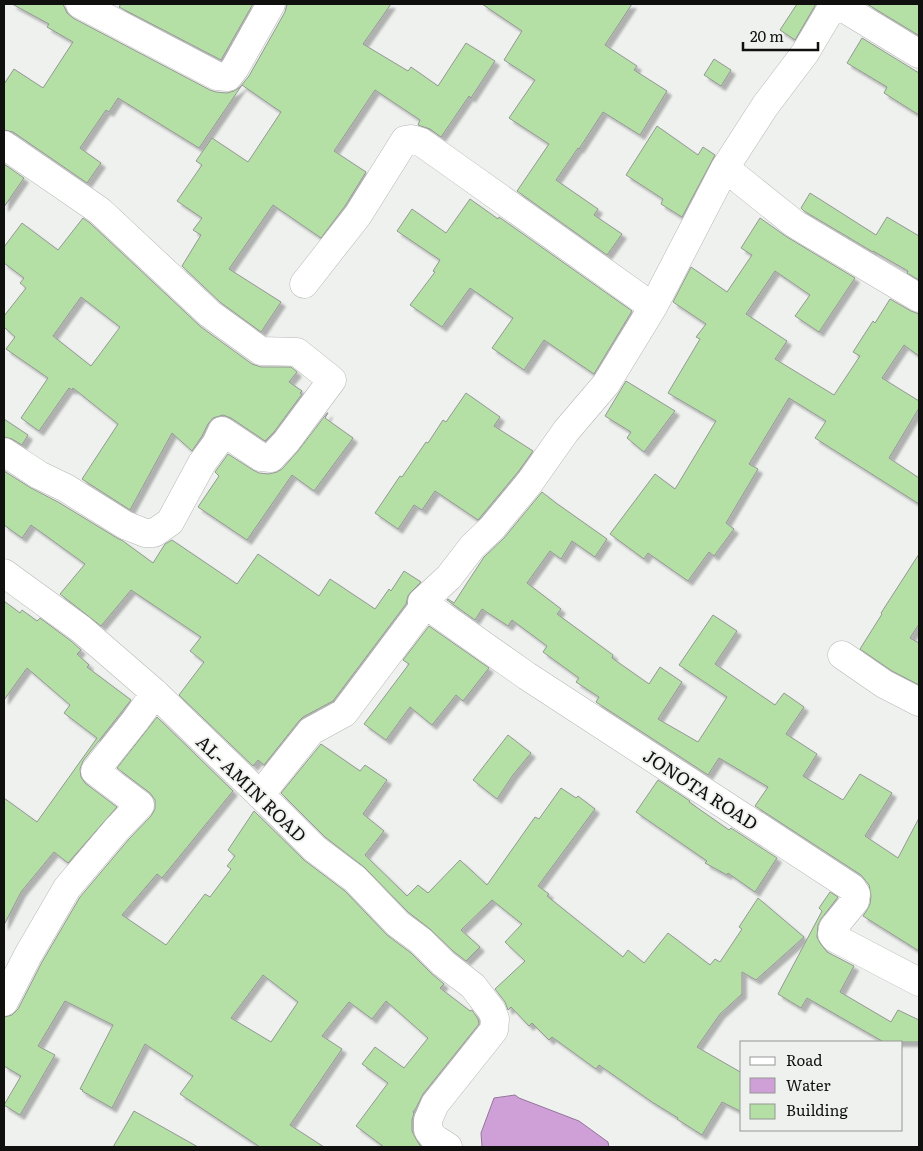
<svg xmlns="http://www.w3.org/2000/svg" width="923" height="1151" font-family="Literata,serif">
  <defs>
    <filter id="shadow"><feDropShadow dx="4.5" dy="4.5" stdDeviation="1" flood-color="#0004"/></filter>
  </defs>
  <rect width="100%" height="100%" fill="#eff1ef"/>
  <!-- water -->
  <path fill="#cea0d7" stroke="#95759b" d="M515,1095l4,3 60,23 29,21 1,5h-127l-1,-14 13,-35z"/>
  <!-- building -->
  <path fill="#b4e0a5" stroke="#959795" fill-rule="evenodd" filter="url(#shadow)" d="M12,4h51l4,9 6,5 137,72 6,2 11,1 7,-2 6,-4 9,-11 36,-64 2,-8h104l-28,40 45,27 3,-4 27,19 28,-43 29,18 -24,37 -2,-2 -28,41 -11,-8 -12,-4 2,-5 -45,-30 -41,61 32,21 -21,34 -24,32 -48,-33 -44,64 52,33 -20,30 -41,-30 -38,-36 19,-31 -8,-5 9,-12 -25,-17 25,-36 -6,-4 16,-23 36,24 33,-50 -39,-27 -43,63 -81,-50 -9,14 -3,-2 -26,38 21,15 -14,20 -74,-51 -9,-2v-46l10,-15 29,19 30,-46 -26,-15 2,-3z
    M121,4h132l-32,56 -102,-53z
    M482,4h150l-27,41 32,21 -3,4 33,21 -27,44 -37,-23 -24,37 -1,-1 -22,32 42,29 -4,6 28,19 -15,21 -90,-64 32,-47 -40,-26 26,-38 -31,-20 18,-29z
    M797,4h19l-21,36 -15,-10z
    M867,4h52v29l-1,2z
    M862,38l57,35v42l-35,-22 3,-6 -40,-24z
    M714,59l17,11 -10,16 -17,-11z
    M657,126l41,29 5,-8 12,8 -33,62 -21,-13 2,-5 -37,-24z
    M4,164l20,14 -20,29z
    M810,193l66,42 11,-18 32,19v44l-12,-7 1,-2 -35,-20v1l-69,-41 -3,-3z
    M470,199l28,20 1,-2 133,94 -38,63 -50,-34 -20,30 -32,-22 21,-30 -43,-30 -28,39 -32,-22 25,-33 -2,-1 7,-11 -43,-29 15,-22 34,24z
    M83,218l7,5 111,104 51,37 9,3h30l6,5 -8,10 13,9 -2,2 2,1 -28,38 -9,9 -34,-23 -8,-3 -10,3 -5,6 -6,12 -10,15 -20,-18 -42,77 -48,-31 36,-55 -45,-36 -1,2 -3,-2 -30,43 -18,-13 27,-40 -42,-29 9,-12 -11,-10v-11l22,-28 -6,-5 4,-5 -20,-15v-16l18,-24 36,27zM81,297l39,30 -29,39 -38,-30z
    M760,218l27,19 68,41 -36,54 -24,-16 15,-21 -35,-24 -29,43 41,27 -12,18 59,36 26,-39 -7,-4 20,-31 2,2 15,-24 21,12 8,3v42l-15,-11 -22,33 37,23v7l-30,50 30,20v26l-104,-66 11,-17 -37,-23 -40,66 9,5 -32,54 8,6 -20,27 -5,-4 -21,29 -40,-28 -4,6 -34,-25 45,-60 20,15 41,-68 -48,-28 32,-54 -4,-2 10,-13 -33,-22 18,-35 36,25 25,-37 -11,-7z
    M626,381l49,30 -31,41 -17,-14 4,-6 -26,-16z
    M466,393l34,24 -6,9 39,25 -15,21 -40,48 -43,-29 -13,19 -8,-5 -16,24 -23,-16 25,-37 2,1 24,-35 2,1 15,-23 3,2z
    M327,413h1l-3,5 28,20 -2,3 -37,50 -22,-16 -45,65 -49,-33 21,-31 -4,-4 13,-18 25,16 6,3 10,1 8,-2 5,-3 16,-18z
    M4,419l24,16 -6,10 -10,-6 -8,-2z
    M4,471l27,17 27,14 59,36 6,3 30,22 12,-19 7,-4 65,44 21,-30 61,42 11,-17 45,30 14,-20 2,2 13,-20 17,11 -11,11 -2,3 -2,8 -73,97 -30,16 -4,4 -35,44 -6,-5 -5,6 -74,-71 25,-33 -14,-11 11,-14 -70,-47 -30,36 -41,-32 25,-30 -54,-39 -9,13 -18,-13z
    M542,492l14,11 51,36 -12,18 -23,-16 -11,18 -11,-8 -23,32 34,26 -4,5 56,41 -1,3 37,26 11,-17 22,15 -24,37 40,23 29,-45 -48,-32 34,-50 24,16 -22,33 60,41 9,-12 20,14 -18,27 31,20 -14,22 40,24 17,-26 32,19 -27,43 33,22 21,-40v133l-56,-35 4,-6 3,-6 1,-8 -2,-11 -8,-10 -106,-69 13,-19 -49,-29 -11,17 -112,-73 3,-5 -23,-15 3,-4 -36,-26 4,-6 -35,-26 -4,6 -26,-17 -7,11 -28,-20 1,-1 6,4 30,-46 20,-19z
    M919,554v70l-9,14 9,5v42l-27,-14 -32,-22 22,-35 -1,-1z
    M4,601l16,12 2,-3 15,11 3,-3 31,23 10,9 -4,4 12,11 -2,2 44,33 -48,61 -3,8 1,8 4,6 32,24 -49,56 -14,-11 -33,40 -17,33v-127l33,24 60,-84 -33,-25 6,-8 -43,-37 -23,32z
    M429,626l60,42 -26,33 -7,-6 -24,30 -22,-18 -24,33 -22,-16 45,-60 -6,-4z
    M157,717l76,74 -71,87 -5,-4 -35,41 44,30 39,-51 5,3 21,-28 -4,-3 8,-10 -7,-6 26,-39 50,49 41,31 42,44 24,18 21,21 12,10 -4,4 30,23 2,-1 6,9 1,5 -56,70 -7,14 -3,4 1,1 -2,7v11l4,8 5,8h-37l-28,-21 32,-43 -26,-19 13,-17 29,21 24,-30 -42,-37 -14,18 -23,-17 -27,34 20,13 -52,76 34,22h-64l-80,-53 13,-18 -48,-32 -33,64 -30,-17 1,-1 -3,-1 33,-64 -48,-24 -27,45 17,9 -35,60 -16,-10 17,-29 -17,-10v-49l8,-2 6,-6 24,-47 38,-65 49,-58 22,-23 4,-7v-9l-5,-7 -33,-25zM263,975l35,27 -27,40 -40,-24z
    M508,735l23,18 -18,22 -16,24 -24,-19z
    M321,744l39,27 5,-6 22,15 -24,34 21,17 -19,24 42,41 11,-11 10,8 32,-33 27,25 48,-68 4,2 22,-31 15,10 2,-2 17,13 -57,77 11,8 -2,2 76,61 5,-7 16,13 24,-30 42,32 5,-6 5,3 22,-33 -3,-2 19,-29 46,39 -48,43 -14,-8v22l-22,20 -23,33 45,26v39l-20,-10 -20,33 -25,-16 1,-1 -26,-16 -53,-37 -3,4 -44,-32 -3,3 -17,-17 -3,3 -18,-19 -3,3 -3,-8 -10,-13 30,-28 -20,-19 17,-18 -30,-24 -31,30 19,17 -14,14 -13,-10 -23,-22 -22,-17 -44,-45 -39,-30 -44,-44z
    M658,780l32,21 -1,1 40,28 2,-2 46,30 -22,34 -27,-19 -1,2 -22,-12 2,-2 -71,-49z
    M830,892l8,5 -17,22 -3,6 -1,12 3,6 7,9 27,14 -14,26 51,30 7,-12 21,10v22h-38l1,-1 -75,-43 -6,10 -23,-14 44,-83 -3,-3z
    M134,1111l64,36h-85z"/>
  <g fill="none" stroke-linecap="round" stroke-linejoin="round">
    <!-- minor casing -->
    <g stroke="#b6b8b5" stroke-width="29">
      <path id="minor" d="M80,4l137,72 11,1 7,-9 36,-64
        M837,4l82,50
        M4,145l96,66 110,103 51,37 36,1 35,28 -46,62 -15,16 -10,-1 -39,-26 -6,13 -14,19 -32,59 -16,11h-9l-20,-8 -59,-37 -27,-13 -35,-23
        M725,168l70,56 124,74
        M304,284l54,-69 47,-75 6,-1 10,3 232,165
        M4,573l77,56 74,64 127,123 33,33 40,30 43,45 23,17 22,22 30,23 19,25 3,8 -1,11 -59,74 -7,16v10l6,8 14,9
        M422,602l105,74 325,212 4,6 -1,7 -22,27 -1,6 3,4 84,44
        M842,655l42,29 35,18
        M260,795l51,-64 33,-18 78,-104v-7l27,-25 23,-30 20,-19 38,-46 36,-51 40,-47 47,-77 72,-139 40,-62 40,-53 29,-49
        M4,1002l24,-47 39,-67 50,-59 23,-24 -45,-34 40,-50 20,-28"/>
    </g>
    <!-- minor -->
    <use href="#minor" stroke="#fff" stroke-width="28"/>
  </g>
  <g text-anchor="middle" dominant-baseline="central" stroke-width="4" stroke-linejoin="round" paint-order="stroke">
    <!-- street labels -->
    <g font-size="18" fill="#10100f" stroke="#eff1ef">
      <text transform="translate(252 788) rotate(44)">AL- AMIN ROAD</text>
      <text transform="translate(701 789) rotate(33)">JONOTA ROAD</text>
    </g>
  </g>
  <!-- border -->
  <rect width="923" height="1151" fill="none" stroke="#10100f" stroke-width="10"/>
  <!-- legend -->
  <rect x="740" y="1041" width="162" height="90" fill="#eff1ef" stroke="#969795"/>
  <rect x="750" y="1057" width="25" height="8" fill="#ffffff" stroke="#969795"/>
  <text x="786" y="1066" font-size="15" fill="#10100f">Road</text>
  <rect x="750" y="1078" width="25" height="15" fill="#cea0d7" stroke="#969795"/>
  <text x="786" y="1091" font-size="15" fill="#10100f">Water</text>
  <rect x="750" y="1104" width="25" height="15" fill="#b4e0a5" stroke="#969795"/>
  <text x="786" y="1116" font-size="15" fill="#10100f">Building</text>
  <!-- scale -->
  <path d="M743 42v8h75v-8" fill="none" stroke="#10100f" stroke-width="2.5"/>
  <text x="750" y="42" font-size="15" fill="#10100f" stroke="#eff1ef" stroke-width="4" paint-order="stroke">20 m</text>
</svg>
